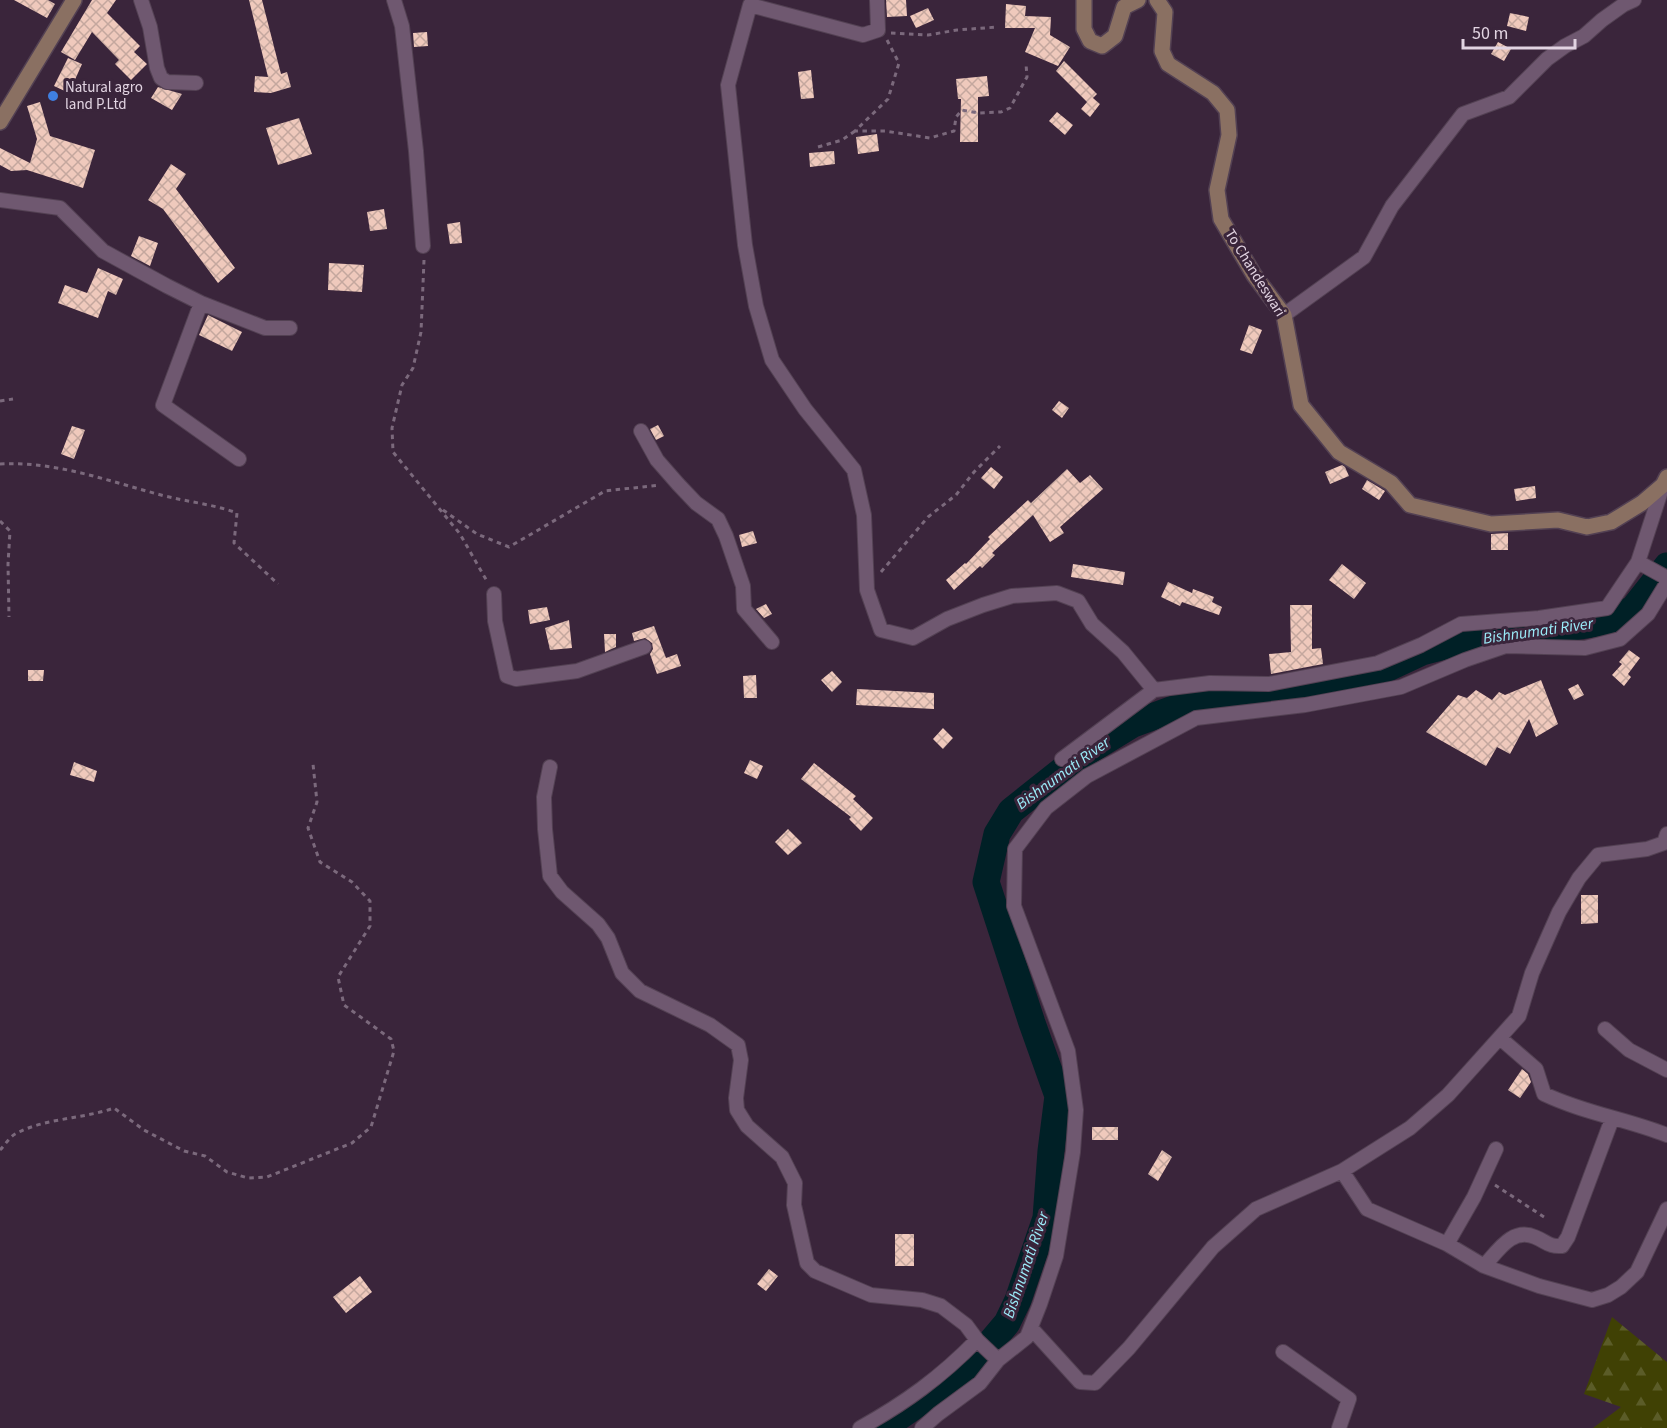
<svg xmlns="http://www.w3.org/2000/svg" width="1667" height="1428" font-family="'Source Sans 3',sans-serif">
  <defs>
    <pattern id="forest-firs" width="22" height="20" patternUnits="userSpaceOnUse" patternTransform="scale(1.5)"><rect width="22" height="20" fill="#404104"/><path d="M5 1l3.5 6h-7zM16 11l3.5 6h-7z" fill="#5b5c28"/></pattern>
    <pattern id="building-cross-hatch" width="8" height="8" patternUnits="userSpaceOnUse" patternTransform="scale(1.5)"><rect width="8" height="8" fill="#efc9bc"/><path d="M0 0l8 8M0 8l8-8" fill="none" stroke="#c4a79e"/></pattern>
  </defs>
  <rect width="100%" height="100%" fill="#3a253b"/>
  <!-- forest -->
  <path fill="url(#forest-firs)" d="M1612,1317l55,45v66h-74l28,-21 -37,-13z"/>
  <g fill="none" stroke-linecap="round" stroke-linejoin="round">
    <!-- river -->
    <path stroke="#002026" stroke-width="27" d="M883,1428l86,-60 38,-45 11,-23 28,-82 5,-67 7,-55 -26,-73 -46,-141 11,-48 14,-23 68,-54 54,-33 46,-17 83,-8 96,-17 64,-30 46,-12 45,-8 55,-4 37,-6 28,-13 34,-43"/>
  </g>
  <!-- building -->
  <path fill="url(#building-cross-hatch)" d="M14,0h34l7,4 -8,14z
    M92,0h24l-9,13 33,33 -6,6 13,12 -16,16 -16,-16 4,-4 -27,-28 -17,28 -14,-8z
    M249,0h13l19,74 6,-2 4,15 -20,6 -17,-1 1,-16 13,1z
    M886,0h20l1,16 -20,1z
    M1006,4l20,2 -1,10 26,1 -1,18 20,12 -12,19 -33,-14 10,-24h-30z
    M928,8l6,12 -18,8 -6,-12z
    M1510,13l19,4 -3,14 -19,-5z
    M427,32l1,14 -14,1 -1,-14z
    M1498,42l13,7 -7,12 -13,-7z
    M68,58l14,6 -13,29 -15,-7z
    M1064,61l33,33 -4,4 7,6 -10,13 -9,-8 6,-7 -31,-31z
    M811,70l3,28 -13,1 -3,-27z
    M987,76l2,20 -11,1v45h-18l1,-43h-3l-2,-20z
    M158,87l24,7 -10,16 -21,-12z
    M40,102l10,34 45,14 -12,38 -56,-18 -16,1 -11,-6v-17l30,15 7,-24 -10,-33z
    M1057,112l16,13 -8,10 -16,-14z
    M299,118l13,36 -34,11 -12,-37z
    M877,134l2,17 -21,3 -2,-17z
    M834,151l1,13 -25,3 -1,-14z
    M171,164l15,10 -10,15 59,79 -17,15 -55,-74 -15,-9z
    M384,209l3,20 -17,2 -3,-19z
    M460,222l2,21 -12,1 -3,-20z
    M139,236l19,7 -8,23 -19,-10z
    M329,263l35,2 -2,27 -34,-2z
    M98,268l25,11 -7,16 -8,-4 -10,27 -40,-15 7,-18 22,8z
    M208,315l34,17 -10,19 -33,-16z
    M1249,325l13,5 -10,24 -12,-4z
    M1059,401l10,7 -7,10 -10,-8z
    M658,425l6,11 -8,4 -6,-11z
    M72,426l13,4 -11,29 -13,-5z
    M1342,465l3,2 4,9 -19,8 -5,-12z
    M991,467l12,10 -9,12 -13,-11z
    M1067,469l13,14 10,-8 13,14 -43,38 4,6 -14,9 -17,-27 -41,38 3,2 -13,13 -2,-2 -26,24 -8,-10 19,-17 1,1 24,-25 -2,-2 40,-37 3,3z
    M1367,480l18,11 -6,9 -17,-11z
    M1535,486l1,12 -20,3 -2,-12z
    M753,531l4,12 -15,4 -3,-12z
    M1508,533v17h-17v-16z
    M1073,564l52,8 -2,13 -52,-8z
    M1342,564l24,19 -12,16 -25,-19z
    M1168,582l24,11 1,-4 21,8 -2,5 10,5 -3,8 -37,-13 -2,4 -19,-9z
    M766,604l6,10 -8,4 -8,-9z
    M1290,605h22v44l9,-1 2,16 -52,10 -2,-20 22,-2z
    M547,607l3,13 -20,4 -2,-14z
    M569,620l3,28 -22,2 -5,-22z
    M654,626l12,32 11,-4 4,12 -24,8 -7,-20 3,-5 -1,-6 -7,-5 -11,3 -2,-8z
    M604,634h12v13l-11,5z
    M1629,650l11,8 -12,16 3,3 -7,9 -12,-11 10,-11 -3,-2z
    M28,670h16l-1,11h-15z
    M832,671l10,11 -10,10 -11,-12z
    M756,675l1,23h-13l-1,-22z
    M1541,680l17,44 -22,13 -7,-18 -19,35 -13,-7 -11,19 -60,-34 32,-37 9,3 9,-8 16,10 7,-8 6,3z
    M1578,684l6,11 -10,5 -6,-11z
    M857,689l77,4v16l-78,-4z
    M943,728l10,10 -10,11 -10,-10z
    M750,760l13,6 -6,13 -13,-6z
    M74,762l23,9 -3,11 -24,-7z
    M814,763l42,33 -3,3 20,19 -12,13 -12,-12 2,-2 -50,-38z
    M788,829l14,14 -14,12 -13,-13z
    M1581,895h17v28l-17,1z
    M1522,1069l6,5 3,8 -11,16 -12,-8z
    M1092,1127h26v13h-26z
    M1162,1150l10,7 -14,24 -10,-7z
    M895,1234h19v32h-19z
    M769,1269l9,7 -12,15 -9,-7z
    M360,1276l12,16 -26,21 -13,-16z"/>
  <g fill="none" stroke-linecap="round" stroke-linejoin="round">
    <!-- street casing -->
    <g stroke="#534153" stroke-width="16">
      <path id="street" d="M141,0l9,27 7,41 4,10 6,4 29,1
        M394,0l8,26 14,125 7,95
        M877,0l1,30 -15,5 -113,-30 -22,80 17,160 11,61 16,54 33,49 49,61 10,45 3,75 14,40 32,8 34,-19 36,-14 29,-9 45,-3 21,8 14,23 31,28 31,38
        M0,200l60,8 43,43 64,35 34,17 64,25h25
        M201,303l-38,102 76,54
        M1284,315l80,-58 28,-51 71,-92 46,-17 38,-38 18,-13 19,-10 18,-16 21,-15 11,-5
        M641,431l16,29 21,24 18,19 22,16 8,17 17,50 1,23 28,33
        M1638,562l29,16
        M494,594l1,27 12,55 9,3 61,-8 67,-24
        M1062,759l92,-69 56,-7 59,1 109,-21 43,-18 40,-21 78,-6 68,-10 31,-46 25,-77
        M550,767l-6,30 1,32 5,47 12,16 36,32 10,14 14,35 18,18 70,34 28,20 3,15 -5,38 1,12 10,16 35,31 13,26 -1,22 13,58 8,8 56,24 51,5 19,6 25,19 11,15c-36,37 -72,63 -117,88
        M1605,1029l24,21 38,20
        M1500,1038l36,31 8,25c40,19 82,25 123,41
        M1342,1171l25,38 80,35 37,22 55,20 53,14 16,-5 13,-8 16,-15 30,-63
        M1447,1244l27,-47 22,-48
        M1484,1266c14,-15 28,-39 51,-29 12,5 14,10 27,9l6,-9 44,-118
        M1031,1328l49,54 15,1 34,-35 84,-101 43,-38 86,-38 68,-43 38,-33 71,-79 13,-43 27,-61 20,-34 19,-23 49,-6 17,-6 3,-9
        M977,1340l21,20
        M1283,1352l66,47 -10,29
        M922,1428l16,-14 42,-31 18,-23 29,-23 13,-33 16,-48 17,-104 3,-42 -8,-59 -54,-145 1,-57 31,-41 41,-32 109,-58 109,-13 96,-18 64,-27 41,-14 79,2 35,-9 28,-25 19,-31"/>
    </g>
    <!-- secondary casing -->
    <g stroke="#534153" stroke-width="18">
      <path id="secondary" d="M1084,0v29l6,12 12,5 13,-10 9,-29 14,-7
        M1157,0l8,12 -3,39 6,13 45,29 14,17 2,25 -12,55 4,29 33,56 30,40 17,90 38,47 52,31 19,22 81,19 67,-4 29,7 24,-5 31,-19 21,-18 4,-8
        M0,122l74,-122"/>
    </g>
    <!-- path -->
    <path stroke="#7b697c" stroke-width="3" stroke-dasharray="4.5 4.5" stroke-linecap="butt" d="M891,33l37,2 29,-5 41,-3
      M887,40l12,23 -11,36 -33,32h30l45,7 24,-7 2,-14 6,-7 16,3 23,-1 9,-4 17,-31 -1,-13
      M818,147l24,-7 13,-9
      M424,260l-3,72 -8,36 -11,17 -10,43 1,24 67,82 28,49
      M0,401l13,-2
      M0,464c56,-3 108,17 161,31 26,7 52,9 76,18l-3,30 44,41
      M443,510l34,24 32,13 96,-56 55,-6
      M0,521l10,10 -2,33 1,53
      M881,572l47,-55 28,-22 18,-23 26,-26
      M0,1150c5,-5 10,-14 17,-17 29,-15 66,-14 97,-25l30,22 40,21 21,5 22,16 21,6 19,-1 85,-34 19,-16 23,-76 -3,-12 -47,-34 -6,-28 32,-51v-25l-18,-19 -32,-20 -12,-34 9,-26 -4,-38
      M1495,1185l52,34"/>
    <!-- street -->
    <use href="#street" stroke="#6f5870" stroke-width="14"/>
    <!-- secondary -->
    <use href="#secondary" stroke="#8a7062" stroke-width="15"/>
  </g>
  <!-- markers -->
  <circle fill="#3f7fe0" stroke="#3a253b" stroke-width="2" cx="53" cy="96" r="6"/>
  <g text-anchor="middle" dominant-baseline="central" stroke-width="6" stroke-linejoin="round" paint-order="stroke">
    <!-- poi labels -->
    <g font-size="15" fill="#e2d4e2" stroke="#3a253b" text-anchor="start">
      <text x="65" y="87">Natural agro<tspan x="65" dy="17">land P.Ltd</tspan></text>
    </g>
    <!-- street labels -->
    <g font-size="15" fill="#e2d4e2" stroke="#3a253b">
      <text transform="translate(1255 273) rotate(58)">To Chandeswari</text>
    </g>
    <!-- water labels -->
    <g font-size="16" font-style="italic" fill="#9becf9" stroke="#3a253b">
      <text transform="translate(1538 631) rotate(-8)">Bishnumati River</text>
      <text transform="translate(1063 773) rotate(-36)">Bishnumati River</text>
      <text transform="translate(1026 1265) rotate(-71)">Bishnumati River</text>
    </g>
  </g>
  <!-- scale -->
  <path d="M1463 39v9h112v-9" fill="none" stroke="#e2d4e2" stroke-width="3"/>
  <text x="1472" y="39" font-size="18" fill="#e2d4e2" stroke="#3a253b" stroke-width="4.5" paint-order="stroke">50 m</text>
</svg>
